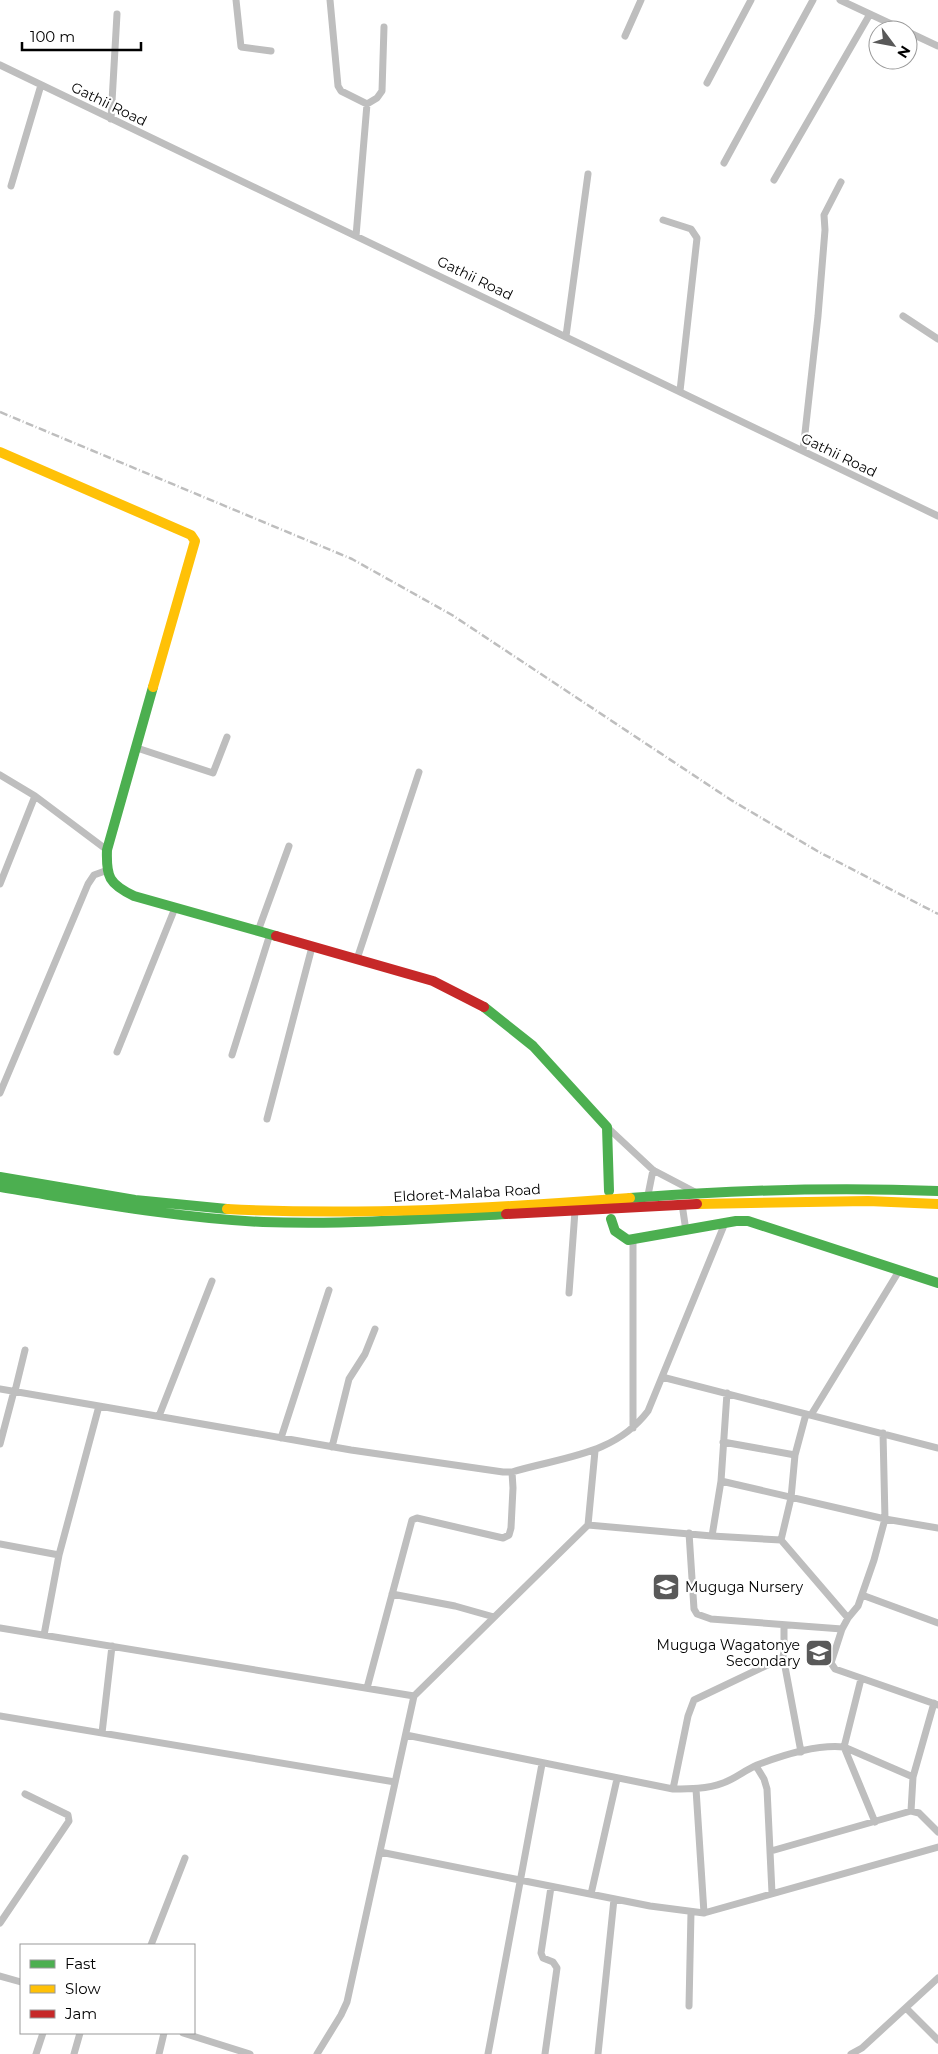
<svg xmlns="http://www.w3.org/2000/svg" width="938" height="2054" font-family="Montserrat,sans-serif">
  <rect width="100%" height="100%" fill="#fff"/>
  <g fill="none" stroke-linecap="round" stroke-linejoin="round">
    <!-- street -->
    <path stroke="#bebebe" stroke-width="7" d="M236,0l5,47 30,4
      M330,0l8,86 3,5 26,13 10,-6 5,-7 2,-64
      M840,0l64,30
      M908,32l30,14
      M625,36l16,-36
      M0,65l938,451
      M707,83l44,-83
      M111,119l6,-105
      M724,163l89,-163
      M774,180l96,-166
      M11,186l30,-101
      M663,220l28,9 6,9 -17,153
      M356,236l11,-132
      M903,316l35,23
      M566,336l22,-162
      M803,451l15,-135 7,-86 -1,-15 17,-33
      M137,748l76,25 14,-36
      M0,775l35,21 72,54
      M0,884l35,-88
      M258,931l31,-85
      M357,959l62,-187
      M117,1052l58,-144
      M232,1055l38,-121
      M0,1093l88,-209 6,-9 11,-4
      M267,1119l45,-172
      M607,1127l46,43 42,22
      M648,1195l5,-25
      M682,1204l4,27
      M633,1239v189
      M569,1293l6,-82
      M662,1377l276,71
      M0,1389l99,17 -40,149 -15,80
      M15,1391l10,-41
      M99,1406l252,44 152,22h9c49,-15 102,-16 136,-61l77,-188
      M811,1415l88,-144
      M159,1416l53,-135
      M883,1433l2,86 -11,41 -16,46 -10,12 -6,11 -11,34 4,6 103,36
      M281,1438l48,-148
      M723,1442l72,13
      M0,1444l14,-53
      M332,1447l17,-68 16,-25 10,-25
      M721,1481l164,38 53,9
      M588,1525l124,11 69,4 67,78
      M689,1533l5,76 3,5 14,5 131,10
      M712,1536l9,-55 6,-88
      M781,1540l10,-42 4,-43 11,-41
      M0,1544l59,11
      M392,1594l63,12 39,11
      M862,1595l76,28
      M0,1628l414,68
      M783,1656l18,96
      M861,1679l-17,68 31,75
      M367,1688l45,-168 5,-2 86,20 6,-3 2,-7 2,-40 -1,-16
      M0,1716l395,66
      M102,1733l10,-87
      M406,1735l267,54c16,0 34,0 50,-6 12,-4 22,-13 34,-18 26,-10 59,-21 87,-18l69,30
      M756,1766l8,13 3,10 5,104
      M673,1789l15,-73 6,-16 88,-42 2,-5v-28
      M696,1789l8,124
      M911,1811l2,-34 21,-74
      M771,1851l140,-40 8,2 19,19
      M380,1852l270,54 54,7 234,-66
      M591,1894l26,-115
      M0,1923l69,-102 -1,-6 -43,-21
      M151,1945l34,-87
      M0,1976l21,6
      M689,2006l2,-94
      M906,2008l32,32
      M183,2033l67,21
      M36,2054l7,-21
      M74,2054l6,-21
      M159,2054l5,-21
      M317,2054l24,-39 6,-13 67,-306 174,-171 7,-74
      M488,2054l54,-290
      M545,2054l12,-86 -4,-6 -10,-4 -2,-5 10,-66
      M598,2054l16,-155
      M851,2054l11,-6 76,-70"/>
    <!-- fast -->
    <path stroke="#4caf50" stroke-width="10" d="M153,687l-46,163c-1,27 2,34 27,46l142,40
      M484,1007l49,39 74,81 2,64
      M0,1177l135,23 92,9
      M0,1187c87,14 175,31 263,35 82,3 162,-3 243,-8
      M630,1198c103,-8 205,-11 308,-7
      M611,1219l4,12 13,9 108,-19h12l190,62"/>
    <!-- slow -->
    <path stroke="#ffc107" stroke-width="10" d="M0,452l191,83 4,6 -42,146
      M697,1204l171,-3 70,3
      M227,1209c135,7 269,-1 403,-11"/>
    <!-- jam -->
    <path stroke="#c62828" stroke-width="10" d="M276,936l157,45 51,26
      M506,1214l191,-10"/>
    <!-- rail -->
    <path stroke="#bebebe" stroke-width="2.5" stroke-dasharray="8 2.5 1 2.5" stroke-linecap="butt" d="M0,412l352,147 100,56 279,185 88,52 119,62"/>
  </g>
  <!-- icons -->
  <defs>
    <g id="school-square" transform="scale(1.4375)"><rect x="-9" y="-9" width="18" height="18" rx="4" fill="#595959" stroke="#fff"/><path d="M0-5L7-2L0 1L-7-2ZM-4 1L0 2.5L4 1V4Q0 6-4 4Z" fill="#fff"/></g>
  </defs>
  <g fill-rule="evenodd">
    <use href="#school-square" x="666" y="1587"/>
    <use href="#school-square" x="819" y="1653"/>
  </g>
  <g text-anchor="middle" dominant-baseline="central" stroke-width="4.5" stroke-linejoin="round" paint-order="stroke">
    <!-- street labels -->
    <g font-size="14" fill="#000" stroke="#fff">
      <text transform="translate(109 104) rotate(26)">Gathii Road</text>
      <text transform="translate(475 278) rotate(26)">Gathii Road</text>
      <text transform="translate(839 455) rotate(26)">Gathii Road</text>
      <text transform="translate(467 1193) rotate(-3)">Eldoret-Malaba Road</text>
    </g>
    <!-- poi labels -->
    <g font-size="14" fill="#000" stroke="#fff" text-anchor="start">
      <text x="685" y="1587">Muguga Nursery</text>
      <text x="800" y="1645" text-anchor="end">Muguga Wagatonye<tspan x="800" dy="16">Secondary</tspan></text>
    </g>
  </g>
  <!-- legend -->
  <rect x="20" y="1944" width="175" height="90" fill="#ffffff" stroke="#999999"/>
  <rect x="30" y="1960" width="25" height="8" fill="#4caf50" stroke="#999999"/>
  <text x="65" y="1969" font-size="15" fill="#000000">Fast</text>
  <rect x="30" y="1985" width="25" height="8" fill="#ffc107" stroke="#999999"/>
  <text x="65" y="1994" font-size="15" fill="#000000">Slow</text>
  <rect x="30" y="2010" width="25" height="8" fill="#c62828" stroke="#999999"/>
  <text x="65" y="2019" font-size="15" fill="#000000">Jam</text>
  <!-- north arrow -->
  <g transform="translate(893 45) rotate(122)"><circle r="24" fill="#ffffff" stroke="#999999"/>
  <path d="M0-4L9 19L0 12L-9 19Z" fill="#595959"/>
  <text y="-8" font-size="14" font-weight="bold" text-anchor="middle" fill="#000000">N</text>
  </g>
  <!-- scale -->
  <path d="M22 42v8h119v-8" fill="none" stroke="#000000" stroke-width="2.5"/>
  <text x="30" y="42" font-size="15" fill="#000000" stroke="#ffffff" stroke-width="4" paint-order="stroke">100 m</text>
</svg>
